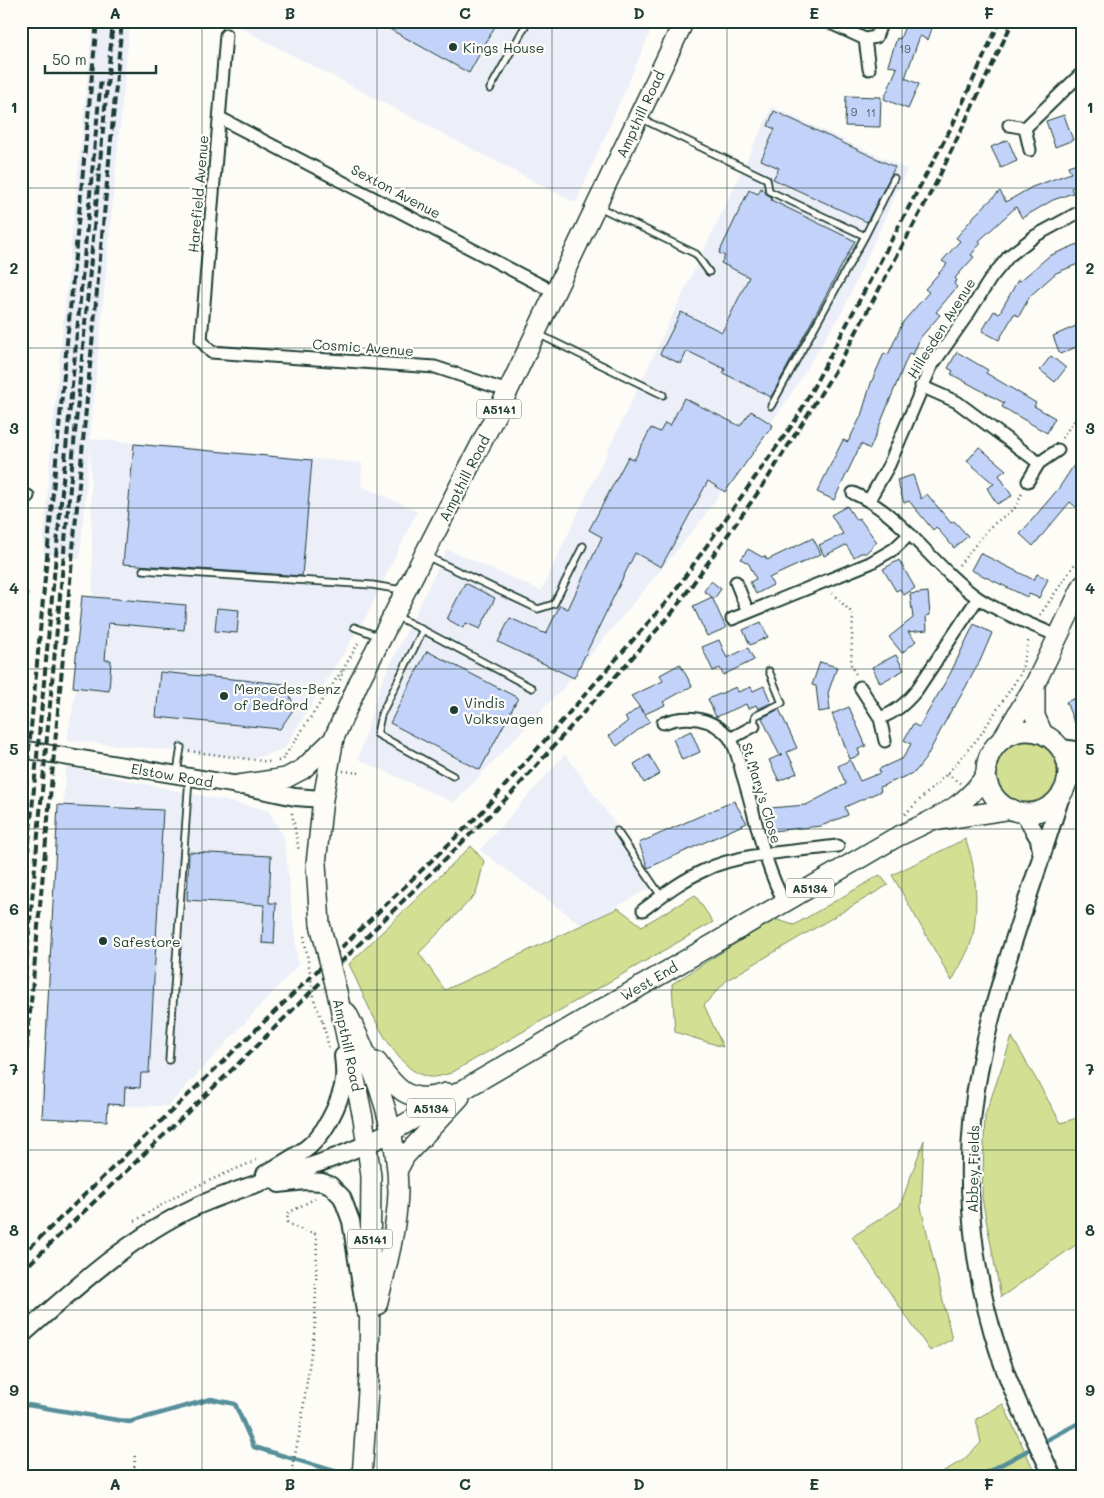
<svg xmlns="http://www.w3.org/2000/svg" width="1104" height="1498" font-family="Mali,sans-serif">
  <rect width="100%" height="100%" fill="#fdfcf7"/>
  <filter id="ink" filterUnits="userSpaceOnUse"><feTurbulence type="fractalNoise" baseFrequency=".02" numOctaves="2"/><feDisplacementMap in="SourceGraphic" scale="10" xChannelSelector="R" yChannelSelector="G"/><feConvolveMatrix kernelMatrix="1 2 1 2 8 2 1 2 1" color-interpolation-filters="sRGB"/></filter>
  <g filter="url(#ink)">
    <!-- built -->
    <path fill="#eceff8" d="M93,21h37l-40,418 272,24 -1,23 56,25 -51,106 -82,132 -32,10 -185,-19 26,-146 -3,-148 -10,113 -37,-5 7,-99z
      M227,21h428l-79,182z
      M772,107l135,62 -64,141 -53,86 -93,130 -134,162 -109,115 -96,-44 23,-76 66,-134 94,42z
      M565,754l93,129 -75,43 -103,-76z
      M66,767l202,43 16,27 14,128 -130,141h-128z"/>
    <!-- green -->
    <path fill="#d3e093" stroke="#798e64" d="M21,593h7l-7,79z
      M997 772a30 30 0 1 1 60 0a30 30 0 1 1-60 0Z
      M965,839c12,27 13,67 8,96 -3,15 -14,32 -21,46l-60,-106z
      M471,846l13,15 -8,33 -57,59 26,37 173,-82 24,18 53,-31 18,27 -262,151c-8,2 -18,6 -26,3 -34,-8 -62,-83 -76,-112z
      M880,875l8,10 -161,95 -23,25 19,42 -48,-15 -3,-48 102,-65 20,6z
      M1012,1037l49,86 22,-7v124l-82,57 -19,-99 3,-82z
      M924,1140l-3,67 31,132 -22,12 -78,-114 48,-31z
      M1003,1404l34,73h-104l29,-16 19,-18 -5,-24z
      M413,1471l64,6h-64z"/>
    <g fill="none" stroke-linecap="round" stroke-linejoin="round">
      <!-- stream -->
      <path stroke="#578f99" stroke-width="4.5" d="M21,1407l7,-2 101,17 82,-23 24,5 19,43 100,30
        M1041,1443l42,-22
        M978,1477l56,-30"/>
    </g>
    <!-- building -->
    <path fill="#c3d2f9" stroke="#1f3d34" d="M375,21h123l-29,52z
      M907,21h8l17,7 -4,12 -8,-4 -15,42 14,6 -11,25 -24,-10 13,-31 -9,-3 9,-27 3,1z
      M846,96l35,1 -1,30 -35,-1z
      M774,111l121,56 -28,55 -94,-43 6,-11 -18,-8 14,-31 -7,-3z
      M1064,115l9,25 -18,7 -9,-26z
      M1008,140l9,21 -16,7 -10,-21z
      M1083,161v40l-7,-15 -5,2 2,5 -20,7 -31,18 -6,-11 -37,34 2,2 -10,12 3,2 -19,21 2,2 -3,4 3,3 -21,25 4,3 -20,23 -7,17 -4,-2 -39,96 -9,-5 -27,56 -17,-8 26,-52 5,2 13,-26 10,-33 13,-30 4,2 15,-33 26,-30 -4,-3 22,-25 -5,-3 18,-20 -4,-3 19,-23 25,-24 6,11 26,-15 39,-14 -3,-7z
      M761,188l11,10 -1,2 84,41 -84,156 -48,-24 2,-4 -38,-18 -6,13 -21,-10 21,-42 41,20 27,-55 -28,-14 4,-7 -6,-3 30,-63 9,4z
      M1083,242v20l-27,11 -26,23 -11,20 -5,-2 -15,26 -17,-9 12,-20 5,3 19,-34 2,1 29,-25z
      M1076,326l7,18 -23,10 -7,-18z
      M957,352l31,18 -2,3 50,30 -2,3 21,12 -8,15 -45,-26 2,-4 -53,-29 2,-3 -5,-3z
      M1051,356l15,12 -11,14 -15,-12z
      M684,398l56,28 11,-15 22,14 -48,67 -17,-11 -47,86 -26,-14 -61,125 -76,-36 12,-24 36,16 14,-29 8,4 34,-72 -13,-7 39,-73 6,3 17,-32 9,4 5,-9 5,3z
      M134,444l178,16 -10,116 -179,-12z
      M979,447l27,23 -7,5 13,21 -15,8 -10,-16 7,-4 -27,-23z
      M1074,465l9,6v42l-13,-11 -37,44 -13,-12 39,-46z
      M913,475l8,24 6,-5 24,29 3,-2 14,15 -14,12 -18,-21 -3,3 -24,-29 -5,2 -7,-23z
      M847,506l9,14 3,-2 18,24 -11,11h-5l-7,4 -8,-12 -22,11 -5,-11 24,-11 -12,-19z
      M813,538l8,16 -52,24 4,7 -17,9 -6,-12 6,-3 -7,-15 -8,-5 7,-10 14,8 3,-1 2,4z
      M980,553l54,27 3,-6 11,5 -9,19 -10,-4 -2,3 -56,-27z
      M899,560l16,28 -11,7 -4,-6 -4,2 -13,-22z
      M711,581l10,8 -7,10 -2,-2 14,31 -19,8 -14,-30 19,-9 -8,-6z
      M465,583l30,15 -15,31 -14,-6 -3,5 -16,-9z
      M928,592l2,23 -4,1 1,14 -19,2 8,9 -14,12 -13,-16 24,-19 -3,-24z
      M82,596l104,9 -2,25 -76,-7 -3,37h6l-2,31 -36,-4z
      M217,608l22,2 -2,23 -22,-2z
      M761,622l7,15 -18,8 -7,-15z
      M974,624l18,9 -12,28 -26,47 -1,-1 -27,51 -11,14 -35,15 1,4 -36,16 3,8 -27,11 -49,5 -2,-23 36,-3 40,-21 -8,-18 12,-6 10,21 20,-8 -1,-4 24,-11 8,-14 -7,-4 9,-16 6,3 31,-53z
      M719,640l8,18 21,-10 6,12 -31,15 -3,-7 -7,3 -11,-24z
      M427,651l91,47 -38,72 -90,-47z
      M896,655l8,15 -24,13 -8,-16z
      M820,662l17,5 -9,26 2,17 -11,2 -3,-26 -4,-1z
      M680,664l12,22 -29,16 2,3 -20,9 -14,-18 32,-15 -3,-6z
      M160,672l124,12 11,23 -15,22 -124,-12z
      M764,686l7,17 -13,6 -2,-4 -8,4 -2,-5 -30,13 -8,-18 28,-12 2,5 13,-5 2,4z
      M1083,695v23l-9,4 -8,-20z
      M639,707l11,14 -33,25 -8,-10 19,-15 -3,-3z
      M849,707l17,39 -8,3 2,6 -10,4 -18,-45z
      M779,709l18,39 -10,4 10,21 -18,8 -10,-21 14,-6 -3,2 -18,-38z
      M691,731l9,21 -18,8 -9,-21z
      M649,755l11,19 -16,9 -10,-19z
      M734,801l13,22 -99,45 -9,-25z
      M58,805l105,5 -14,263h-8l-1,15 -15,-1 -1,18 -16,-1 -1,17 -65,-3z
      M189,852l82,4 -2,47h7l-2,41 -12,-1 2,-38 -77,-5z"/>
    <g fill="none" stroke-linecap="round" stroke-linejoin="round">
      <!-- lane casing -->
      <g stroke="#1f3d34" stroke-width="9">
        <path id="lane" d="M663,21l16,7
          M490,89l38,-68
          M640,118l127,61 2,12 96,45
          M599,207l97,47 13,18
          M538,334l125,61
          M771,406l94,-170 29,-58
          M426,556l112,53 16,-5 29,-58
          M143,570l229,15 30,5
          M396,616l27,14 -42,85 -4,19 76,42
          M354,627l26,10
          M423,630l109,58
          M754,726l1,-10 27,-13 -13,-32
          M177,773l4,-26
          M617,831l44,65
          M169,1060l20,-282"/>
      </g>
      <!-- street casing -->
      <g stroke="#1f3d34" stroke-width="15">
        <path id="street" d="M826,21l39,18 11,-2 6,-16
          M226,35l-25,305 10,12 224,15 73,24
          M865,39l4,30
          M220,118l336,175
          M1009,125l16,3 58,-56
          M1025,128l5,22
          M921,386l36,16 82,61
          M1028,481l11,-18 19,-13
          M853,493c51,22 79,73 125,105 24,16 53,26 79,38
          M21,495l7,1
          M869,500l20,-35 42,-98 37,-53 23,-36 18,-22 26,-20 48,-26
          M736,582l12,30
          M732,619l138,-56 24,-14 16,-15
          M860,687l20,31 5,23
          M880,718c16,-6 25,-14 36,-27l62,-93
          M663,723c23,-9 49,-6 66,14 7,9 10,25 13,36 14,43 21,91 43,130
          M730,739l24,-13
          M643,910c20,-15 39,-30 62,-40 34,-17 94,-19 133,-24"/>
      </g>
      <!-- secondary casing -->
      <g stroke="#1f3d34" stroke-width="20">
        <path id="secondary" d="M1061,748l22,3
          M21,749l217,36 57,12 28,2
          M1067,783l16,-16
          M1023,812l16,27 3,18
          M265,1174c35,-20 53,-27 70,-65 9,-21 11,-30 8,-53
          M279,1184l26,-3 17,1 8,3 12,12 9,24 14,90
          M21,1336c54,-48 110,-100 176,-130 56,-25 116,-36 171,-63
          M1053,1477c-19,-40 -39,-79 -53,-121 -31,-92 -39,-194 -20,-290 18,-91 53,-179 80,-267"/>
      </g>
      <!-- primary casing -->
      <g stroke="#1f3d34" stroke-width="22">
        <path id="primary" d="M1035,685v31l8,18
          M986 772a41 41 0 1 1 82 0a41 41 0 1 1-82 0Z
          M1003,738l32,-54 48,-99
          M238,785l48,-7 17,-9 31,-30
          M939,820l73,-11
          M320,924l-4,-60 7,-65 11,-61 25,-56 149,-291 176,-370
          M337,992l26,126 8,58 -2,201 -7,100
          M347,1013c28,55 51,116 51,179 -1,37 -12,77 -21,113
          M377,1062c20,29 33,43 69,31
          M368,1143l23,-11 502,-293c33,-17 76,-31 94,-67
          M397,1171l8,-15 55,-59"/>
      </g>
      <!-- path -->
      <path stroke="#1f3d34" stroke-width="2.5" stroke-dasharray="1 4" stroke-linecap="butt" d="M1062,438l20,-28 1,-14
        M959,565l31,-38 26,-20 7,-16
        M832,593l21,21 -2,52 6,10
        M1040,615l43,-63
        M340,680l4,-12 16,-28
        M189,751l81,11
        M278,761l4,-1 61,-91
        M343,771l17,2
        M947,774l13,9
        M292,813l7,38
        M905,814l42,-40 32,-37 42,-64 8,-35
        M323,1022l6,26
        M135,1221l48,-29 74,-32
        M134,1477l1,-25
        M293,1477l-1,-8 8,-38 15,-106 2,-85 -2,-6 -18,-6 -10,-6 1,-9 28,-15"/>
      <!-- lane -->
      <use href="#lane" stroke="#fdfcf7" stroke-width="5.5"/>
      <!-- street -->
      <use href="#street" stroke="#fdfcf7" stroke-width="11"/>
      <!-- secondary -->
      <use href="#secondary" stroke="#fdfcf7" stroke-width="16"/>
      <!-- primary -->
      <use href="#primary" stroke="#fdfcf7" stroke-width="19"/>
      <!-- rail -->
      <path stroke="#1f3d34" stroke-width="4" stroke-dasharray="8 4" stroke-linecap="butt" d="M21,835l76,-814
        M21,926l80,-848
        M21,1019l92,-998
        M21,1110l101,-1089
        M21,1256l460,-443 188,-214 128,-181 156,-294 47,-103
        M21,1272l219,-210 271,-268 161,-181 92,-129 74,-118 99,-185 76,-160"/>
      <!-- primary-bridge casing -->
      <g stroke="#1f3d34" stroke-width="22" stroke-linecap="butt">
        <path id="primary-bridge" d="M320,924l17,68"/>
      </g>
      <!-- path-bridge -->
      <path stroke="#1f3d34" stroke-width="2.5" stroke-dasharray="1 4" stroke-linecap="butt" d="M304,936l11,67 8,19"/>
      <!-- primary-bridge -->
      <use href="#primary-bridge" stroke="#fdfcf7" stroke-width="19"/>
    </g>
  </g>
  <!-- grid -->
  <path fill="none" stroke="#1f3d34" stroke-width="1" stroke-opacity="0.55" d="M202,21v1456M377,21v1456M552,21v1456M727,21v1456M902,21v1456M21,188h1062M21,348h1062M21,508h1062M21,669h1062M21,829h1062M21,990h1062M21,1150h1062M21,1310h1062"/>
  <!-- markers -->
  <g fill="#1f3d34" stroke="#fdfcf7" stroke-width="2">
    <circle cx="453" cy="47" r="5"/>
    <circle cx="224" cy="696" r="5"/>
    <circle cx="454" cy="710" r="5"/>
    <circle cx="103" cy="941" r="5"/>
  </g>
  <g text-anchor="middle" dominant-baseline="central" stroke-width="4.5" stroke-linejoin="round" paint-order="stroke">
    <!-- number labels -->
    <g font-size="11" fill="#486265">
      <text x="905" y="48">19</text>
      <text x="854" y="111">9</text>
      <text x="871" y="112">11</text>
    </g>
    <!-- shield labels -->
    <g fill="#fdfcf7" stroke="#62766e" stroke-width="1">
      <rect x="476.5" y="399.5" width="45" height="19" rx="4"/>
      <rect x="786" y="878.5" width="48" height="19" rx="4"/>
      <rect x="407" y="1098.5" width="48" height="19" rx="4"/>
      <rect x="347.5" y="1229.5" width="45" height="19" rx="4"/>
    </g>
    <g font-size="12" font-weight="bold" fill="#1f3d34">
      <text x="499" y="409">A5141</text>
      <text x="810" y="888">A5134</text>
      <text x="431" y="1108">A5134</text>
      <text x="370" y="1239">A5141</text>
    </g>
    <!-- poi labels -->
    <g font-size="14" fill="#1f3d34" stroke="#fdfcf7" text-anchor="start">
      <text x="463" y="47">Kings House</text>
      <text x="234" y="688">Mercedes-Benz<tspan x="234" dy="16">of Bedford</tspan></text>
      <text x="464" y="702">Vindis<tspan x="464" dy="16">Volkswagen</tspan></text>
      <text x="113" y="941">Safestore</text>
    </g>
    <!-- street labels -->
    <g font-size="14" fill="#1f3d34" stroke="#fdfcf7">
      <text transform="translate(640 114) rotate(-65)">Ampthill Road</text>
      <text transform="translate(396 191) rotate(28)">Sexton Avenue</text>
      <text transform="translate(198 194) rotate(-85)">Harefield Avenue</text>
      <text transform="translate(941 328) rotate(-58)">Hillesden Avenue</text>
      <text transform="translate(363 347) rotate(4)">Cosmic Avenue</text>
      <text transform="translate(464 478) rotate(-63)">Ampthill Road</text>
      <text transform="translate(172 775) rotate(10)">Elstow Road</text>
      <text transform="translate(762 793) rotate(73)">St Mary's Close</text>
      <text transform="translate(649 981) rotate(-30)">West End</text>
      <text transform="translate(348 1045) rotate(78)">Ampthill Road</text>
      <text transform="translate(973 1169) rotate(-89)">Abbey Fields</text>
    </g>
  </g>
  <!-- margin -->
  <rect width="1104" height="1498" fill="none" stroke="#fdfcf7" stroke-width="55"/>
  <!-- scale -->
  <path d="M45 65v8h111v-8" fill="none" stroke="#1f3d34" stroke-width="2.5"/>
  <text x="52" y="65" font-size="15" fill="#1f3d34" stroke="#fdfcf7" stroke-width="4" paint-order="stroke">50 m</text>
  <rect x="28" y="28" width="1048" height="1442" fill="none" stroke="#1f3d34" stroke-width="2"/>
  <g font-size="16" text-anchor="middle" font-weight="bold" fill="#1f3d34">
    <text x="115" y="19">A</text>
    <text x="290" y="19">B</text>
    <text x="465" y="19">C</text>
    <text x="639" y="19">D</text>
    <text x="814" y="19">E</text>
    <text x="989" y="19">F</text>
    <text x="14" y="113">1</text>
    <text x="1090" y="113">1</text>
    <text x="14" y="274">2</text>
    <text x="1090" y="274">2</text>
    <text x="14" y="434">3</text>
    <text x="1090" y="434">3</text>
    <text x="14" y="594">4</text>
    <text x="1090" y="594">4</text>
    <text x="14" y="755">5</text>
    <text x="1090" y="755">5</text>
    <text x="14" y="915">6</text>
    <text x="1090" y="915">6</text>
    <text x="14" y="1075">7</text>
    <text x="1090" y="1075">7</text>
    <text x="14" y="1236">8</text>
    <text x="1090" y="1236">8</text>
    <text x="14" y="1396">9</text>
    <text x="1090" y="1396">9</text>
    <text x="115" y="1490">A</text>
    <text x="290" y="1490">B</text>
    <text x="465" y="1490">C</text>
    <text x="639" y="1490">D</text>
    <text x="814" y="1490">E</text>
    <text x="989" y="1490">F</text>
  </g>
</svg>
